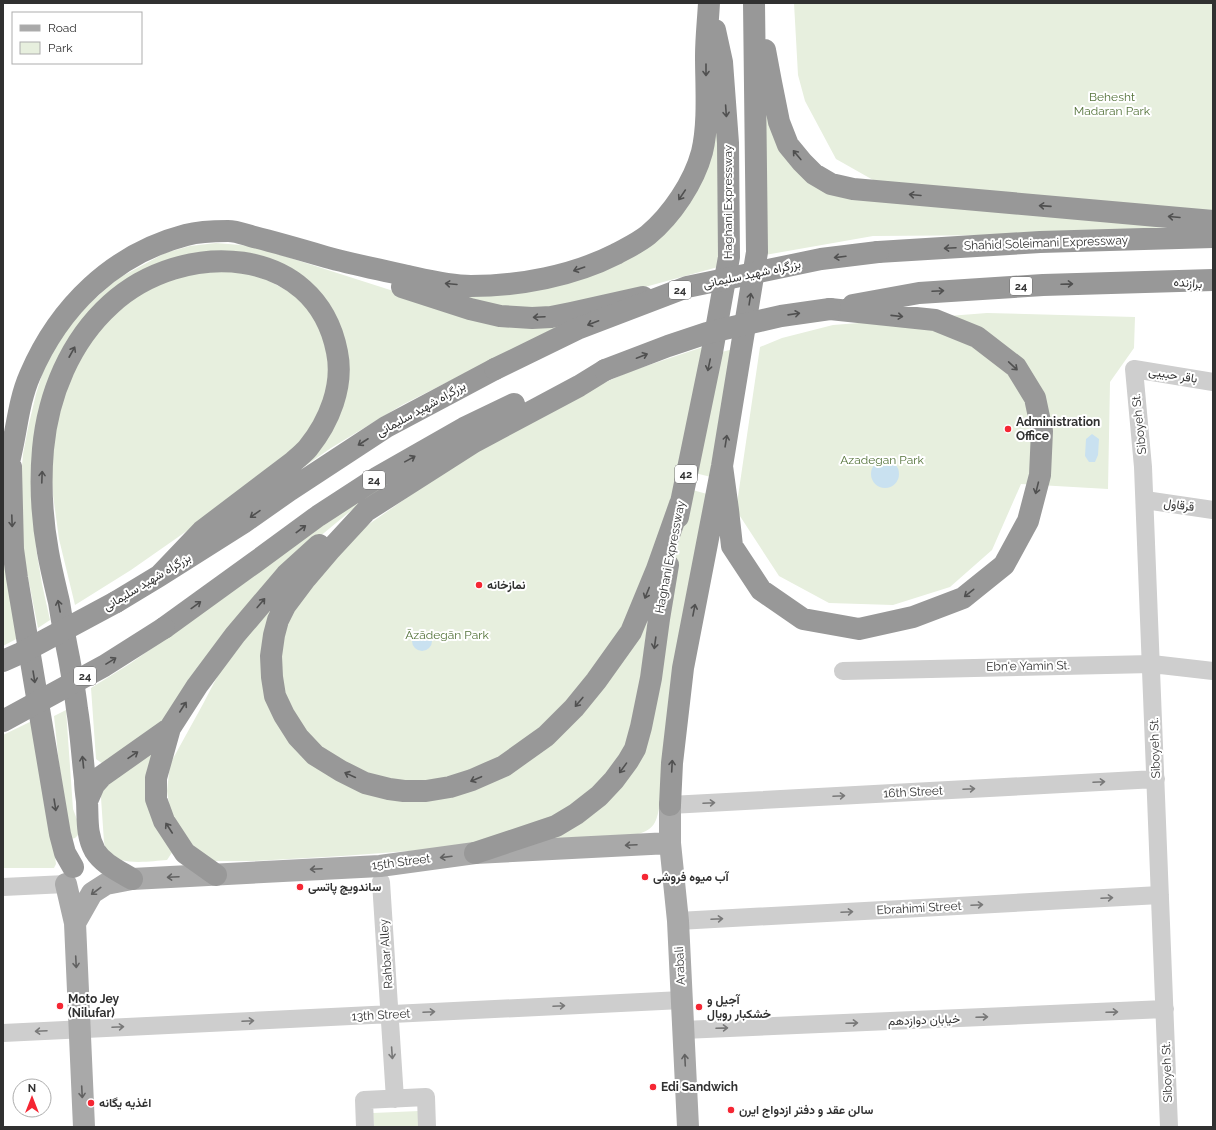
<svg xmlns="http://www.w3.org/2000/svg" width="1216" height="1130" font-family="Raleway,Vazirmatn,sans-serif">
  <rect width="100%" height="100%" fill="#fff"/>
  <!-- green -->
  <path fill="#e7efde" d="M794,3h419v208l-331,-26 -46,-26 -31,-58 -7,-26z
    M766,86l35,86 412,53 -198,10 -142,1 -108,19z
    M710,87l10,58 -2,122 -84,23 -110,23 -114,-31 140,1 130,-76z
    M216,243l37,3 209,67 168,-9 -123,48 -105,53 -71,43 -113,79 76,-58 47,-72 -40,-117 -115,-21 -120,92 -30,197 6,36 8,36 -12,8 -14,-71 -3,-35v-44l2,-24 5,-26 8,-34 8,-26 12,-24 16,-22 18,-19 27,-24 48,-26 25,-7z
    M245,268l61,33 27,60 -15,65 -51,49 -136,95 -56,35 -16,-66 -6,-44 -3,-41 3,-43 43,-83 66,-50z
    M987,313l148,4 -1,31 -24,34 -2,107 -87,-5 -29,66 -42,37 -57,18 -64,-2 -50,-27 -43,-66 24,-163 22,-9 51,-13z
    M706,346l-31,139 -35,110 -12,32 -74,93 -68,49 -69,15 -38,-4 -45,-20 -35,-34 -13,-24 -7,-47 10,-41 63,-78 126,-88 89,-49 64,-28z
    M741,347l-30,130 -20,-5 27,-119z
    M428,457l-75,52 -46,38 -149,179 -55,38 -7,-5 -5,-71 40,-25 76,-54 102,-78z
    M689,489l18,5 -46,306c-5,20 -3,29 -26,35l-110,7 87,-49 57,-207 8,-42z
    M3,504l19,132 -19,10z
    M291,586l-19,120 97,89 132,-17 149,-176 -16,132 -19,34 -56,48 -74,28 -49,5 -94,7 -89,5h-45l-36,-37 -5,-33 3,-27 33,-60 24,-46z
    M66,710l7,99 6,16 -1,10 -3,3 -4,1 -12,-75 -5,-48z
    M36,719l20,145 -2,4h-51v-133z
    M160,742l13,109 -6,9c-17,1 -48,7 -60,-9 -2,-2 -2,-6 -3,-9l-4,-59z
    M419,1111l1,16h-46l-1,-14z"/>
  <!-- water -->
  <path fill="#c9e1f0" d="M1092,434l7,5 -1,16 -3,7h-6l-4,-6 1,-17z
    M871 474a14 14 0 1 1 28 0a14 14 0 1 1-28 0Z
    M412 641a10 10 0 1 1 20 0a10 10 0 1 1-20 0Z"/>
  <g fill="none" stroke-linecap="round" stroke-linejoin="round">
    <!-- minor -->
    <path stroke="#cecece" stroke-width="18" d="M1145,500l68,10
      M843,671l309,-7 61,7
      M670,805l486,-26
      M381,882l14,217
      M3,887l63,-3
      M678,921l482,-26
      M683,1030l482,-21
      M3,1033l679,-33
      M365,1127l-1,-27 62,-3 1,30
      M1169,1127l-26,-660 -9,-98 79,13"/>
    <!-- major -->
    <path stroke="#a9a9a9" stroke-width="22" d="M670,805v38l8,78 10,206
      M66,884l9,39 9,204
      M75,923l17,-30 14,-9 26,-5 248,-13 95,-13 195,-10"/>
    <!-- highway -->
    <path stroke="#989898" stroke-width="22" d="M765,50l6,32 8,40 9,23 14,17 12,12 17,10 22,5 360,32
      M878,252l162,-10 173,-5
      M402,287l68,22 30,7 32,2 19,-1 20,-4 72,-16
      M853,305l66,-12 124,-8 170,-5
      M605,370l-26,16 -105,56 -108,69 -37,40 -23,27 -21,28 -7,14 -4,15 -3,21 1,21 3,19 9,19 14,22 17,18 26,16 24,12 24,6 15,2h22l24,-4 22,-7 32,-14 42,-30 28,-28 22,-27 35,-49 26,-63 23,-65
      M722,466l6,44 4,36 29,44 42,29 56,10 54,-12 50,-19 41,-33 24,-44 12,-46 2,-44 -7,-33 -19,-31 -39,-30 -42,-17 -105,-11
      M11,467l2,82 4,29 43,256 5,19 8,14
      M3,484c3,-10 6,-21 8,-31 6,-26 8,-53 19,-78 29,-68 83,-121 156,-140 11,-3 31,-4 42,-4 9,0 18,4 26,6 24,6 48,13 72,20 25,7 51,12 77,18 23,5 45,11 68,11 48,0 102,-10 145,-32 11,-6 22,-11 32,-19 24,-20 46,-53 54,-83 7,-29 4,-66 4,-96 0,-17 2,-35 3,-53
      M678,517l34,-165 17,-95 -1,-114 -6,-81 -7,-32
      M116,602l43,-26 84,-53 47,-33 96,-63 109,-58
      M164,628l90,-65 64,-47 60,-39 86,-49 50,-24
      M87,801l7,-16 8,-9 68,-48
      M670,805l2,-42 11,-95 39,-202 35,-214 -3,-249
      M475,853l81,-27 20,-12 23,-18 15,-16 14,-19 7,-12 6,-22 10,-49 8,-59 9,-54
      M216,875l-31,-22 -21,-32 -8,-22v-21l14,-50 27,-42 38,-51 51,-60 33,-30
      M132,879c-13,-8 -29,-15 -37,-28 -9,-16 -7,-33 -8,-50 -1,-7 -2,-14 -2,-21 -3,-24 -4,-48 -8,-71 -2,-17 -5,-34 -8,-51 -4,-19 -7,-37 -10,-56 -4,-17 -8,-33 -11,-50 -6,-33 -8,-69 -5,-103 5,-54 27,-108 68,-145 71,-65 205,-61 226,48 7,34 -8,70 -29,96 -4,5 -10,9 -15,14l-91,69 -43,45"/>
    <!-- highway-bridge -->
    <path stroke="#989898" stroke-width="22" d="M495,369l82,-40 110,-42 134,-28 57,-7
      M605,370l63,-24 39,-13 74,-17 49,-7
      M3,661l18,-8 95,-51
      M3,721l101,-55 60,-38"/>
  </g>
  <!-- one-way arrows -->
  <defs><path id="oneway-shaft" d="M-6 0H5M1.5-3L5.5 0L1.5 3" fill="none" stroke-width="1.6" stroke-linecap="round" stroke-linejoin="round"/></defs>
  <g stroke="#505050">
    <use href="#oneway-shaft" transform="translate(706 70) rotate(90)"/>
    <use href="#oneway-shaft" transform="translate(726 111) rotate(86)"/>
    <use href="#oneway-shaft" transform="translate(797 155) rotate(-130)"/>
    <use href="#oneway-shaft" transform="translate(682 195) rotate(124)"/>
    <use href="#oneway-shaft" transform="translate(915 195) rotate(-175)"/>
    <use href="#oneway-shaft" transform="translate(1045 206) rotate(-176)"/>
    <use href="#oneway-shaft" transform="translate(1174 217) rotate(-175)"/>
    <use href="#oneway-shaft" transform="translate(950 248) rotate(177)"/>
    <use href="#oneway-shaft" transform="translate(840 257) rotate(173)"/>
    <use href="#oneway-shaft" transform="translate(579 269) rotate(161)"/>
    <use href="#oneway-shaft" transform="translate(451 284) rotate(-175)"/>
    <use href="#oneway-shaft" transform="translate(1067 284) rotate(-2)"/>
    <use href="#oneway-shaft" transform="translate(938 291) rotate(-3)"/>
    <use href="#oneway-shaft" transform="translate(750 299) rotate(-81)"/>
    <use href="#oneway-shaft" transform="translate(794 314) rotate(-8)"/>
    <use href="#oneway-shaft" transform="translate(897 316) rotate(6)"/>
    <use href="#oneway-shaft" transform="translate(539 317) rotate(177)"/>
    <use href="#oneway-shaft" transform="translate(593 323) rotate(159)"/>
    <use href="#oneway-shaft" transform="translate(72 352) rotate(-61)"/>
    <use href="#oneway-shaft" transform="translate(642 356) rotate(-21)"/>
    <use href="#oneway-shaft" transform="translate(709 365) rotate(102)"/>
    <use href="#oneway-shaft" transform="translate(1013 366) rotate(43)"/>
    <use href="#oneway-shaft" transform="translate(726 441) rotate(-81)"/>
    <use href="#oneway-shaft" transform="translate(363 442) rotate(147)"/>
    <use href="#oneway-shaft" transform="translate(410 459) rotate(-29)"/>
    <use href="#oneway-shaft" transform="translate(42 477) rotate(-88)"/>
    <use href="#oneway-shaft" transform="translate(1037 488) rotate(104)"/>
    <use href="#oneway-shaft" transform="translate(255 514) rotate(145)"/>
    <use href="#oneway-shaft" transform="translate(12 521) rotate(88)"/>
    <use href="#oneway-shaft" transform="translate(301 529) rotate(-37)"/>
    <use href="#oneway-shaft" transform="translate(647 593) rotate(112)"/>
    <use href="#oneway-shaft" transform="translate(969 593) rotate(142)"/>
    <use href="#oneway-shaft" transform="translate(261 603) rotate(-50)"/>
    <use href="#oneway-shaft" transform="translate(196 605) rotate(-36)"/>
    <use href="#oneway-shaft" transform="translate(59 606) rotate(-101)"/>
    <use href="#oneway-shaft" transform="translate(694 610) rotate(-79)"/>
    <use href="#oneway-shaft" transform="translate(655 643) rotate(98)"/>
    <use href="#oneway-shaft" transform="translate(111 661) rotate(-32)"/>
    <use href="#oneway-shaft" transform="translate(34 677) rotate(81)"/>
    <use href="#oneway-shaft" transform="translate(579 702) rotate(130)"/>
    <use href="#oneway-shaft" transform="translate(183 707) rotate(-57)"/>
    <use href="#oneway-shaft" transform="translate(133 755) rotate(-34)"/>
    <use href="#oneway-shaft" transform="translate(83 762) rotate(-96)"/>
    <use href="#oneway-shaft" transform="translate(672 766) rotate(-87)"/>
    <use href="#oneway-shaft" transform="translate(623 768) rotate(126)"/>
    <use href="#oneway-shaft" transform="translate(350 775) rotate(-155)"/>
    <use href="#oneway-shaft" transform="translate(476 779) rotate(157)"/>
    <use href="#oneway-shaft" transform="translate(55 805) rotate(81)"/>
    <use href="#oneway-shaft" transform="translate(169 828) rotate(-123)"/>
  </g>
  <g stroke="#787878">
    <use href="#oneway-shaft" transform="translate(1099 782) rotate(-3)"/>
    <use href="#oneway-shaft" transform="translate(969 789) rotate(-3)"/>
    <use href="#oneway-shaft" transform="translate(839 796) rotate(-3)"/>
    <use href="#oneway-shaft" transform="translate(709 803) rotate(-3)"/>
    <use href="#oneway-shaft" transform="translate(1107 898) rotate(-3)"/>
    <use href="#oneway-shaft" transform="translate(977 905) rotate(-3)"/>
    <use href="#oneway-shaft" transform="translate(847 912) rotate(-3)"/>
    <use href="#oneway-shaft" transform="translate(717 919) rotate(-3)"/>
    <use href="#oneway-shaft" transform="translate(559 1006) rotate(-3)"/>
    <use href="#oneway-shaft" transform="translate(429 1012) rotate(-3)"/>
    <use href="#oneway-shaft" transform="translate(1112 1012) rotate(-2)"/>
    <use href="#oneway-shaft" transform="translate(982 1017) rotate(-2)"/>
    <use href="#oneway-shaft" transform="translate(248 1021) rotate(-3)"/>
    <use href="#oneway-shaft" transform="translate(852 1023) rotate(-2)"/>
    <use href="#oneway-shaft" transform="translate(118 1027) rotate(-3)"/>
    <use href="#oneway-shaft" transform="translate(722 1028) rotate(-2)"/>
    <use href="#oneway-shaft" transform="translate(41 1031) rotate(177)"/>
    <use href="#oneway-shaft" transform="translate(392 1053) rotate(86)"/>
  </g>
  <g stroke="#616161">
    <use href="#oneway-shaft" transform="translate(631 845) rotate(177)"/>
    <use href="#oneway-shaft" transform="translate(446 857) rotate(173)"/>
    <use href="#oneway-shaft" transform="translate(316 869) rotate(177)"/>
    <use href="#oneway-shaft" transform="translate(173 877) rotate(177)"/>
    <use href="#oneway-shaft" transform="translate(96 891) rotate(143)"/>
    <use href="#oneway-shaft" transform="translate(76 962) rotate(87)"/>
    <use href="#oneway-shaft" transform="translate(685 1060) rotate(-93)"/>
    <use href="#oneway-shaft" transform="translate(82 1092) rotate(87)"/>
  </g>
  <!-- markers -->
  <g fill="#f52633" stroke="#fff" stroke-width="1.5">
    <circle cx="1008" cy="429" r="4"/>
    <circle cx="479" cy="585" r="4"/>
    <circle cx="645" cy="877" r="4"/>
    <circle cx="300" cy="887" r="4"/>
    <circle cx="60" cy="1006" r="4"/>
    <circle cx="699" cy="1007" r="4"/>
    <circle cx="653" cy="1087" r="4"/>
    <circle cx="91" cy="1103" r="4"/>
    <circle cx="731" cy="1110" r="4"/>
  </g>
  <g text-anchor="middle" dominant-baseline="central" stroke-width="4" stroke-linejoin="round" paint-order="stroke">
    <!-- shield labels -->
    <g fill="#fff" stroke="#6f6f6f" stroke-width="1">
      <rect x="1010" y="277" width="22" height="18" rx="3"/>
      <rect x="669" y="281" width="22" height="18" rx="3"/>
      <rect x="675" y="465" width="22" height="18" rx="3"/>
      <rect x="363" y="471" width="22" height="18" rx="3"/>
      <rect x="74" y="667" width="22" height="18" rx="3"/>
    </g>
    <g font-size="11" font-weight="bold" fill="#313131">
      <text x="1021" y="286">24</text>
      <text x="680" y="290">24</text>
      <text x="686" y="474">42</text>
      <text x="374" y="480">24</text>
      <text x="85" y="676">24</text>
    </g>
    <!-- park labels -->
    <g font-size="12" fill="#537239" stroke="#fff">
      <text x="1112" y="97">Behesht<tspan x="1112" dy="14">Madaran Park</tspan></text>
      <text x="882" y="460">Azadegan Park</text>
      <text x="447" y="635">Āzādegān Park</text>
    </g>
    <!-- street labels -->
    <g font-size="12" fill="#313131" stroke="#fff">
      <text transform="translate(728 202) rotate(-90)">Haghani Expressway</text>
      <text transform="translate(1046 243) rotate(-2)">Shahid Soleimani Expressway</text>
      <text transform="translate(752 274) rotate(-12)">بزرگراه شهید سلیمانی</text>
      <text transform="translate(1188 283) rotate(5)">برازنده</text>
      <text transform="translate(1173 375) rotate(9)">باقر حبیبی</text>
      <text transform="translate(421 409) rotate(-29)">بزرگراه شهید سلیمانی</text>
      <text transform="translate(1139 424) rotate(-96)">Siboyeh St.</text>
      <text transform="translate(1179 505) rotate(8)">قرقاول</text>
      <text transform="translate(670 557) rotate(-79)">Haghani Expressway</text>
      <text transform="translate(147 582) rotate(-31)">بزرگراه شهید سلیمانی</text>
      <text transform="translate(1028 666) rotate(-1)">Ebn'e Yamin St.</text>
      <text transform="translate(1155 748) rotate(-92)">Siboyeh St.</text>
      <text transform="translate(913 792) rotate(-3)">16th Street</text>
      <text transform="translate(401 862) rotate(-7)">15th Street</text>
      <text transform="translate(919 908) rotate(-3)">Ebrahimi Street</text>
      <text transform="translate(386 954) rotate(-94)">Rahbar Alley</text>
      <text transform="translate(680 966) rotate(-93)">Arabali</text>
      <text transform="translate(381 1015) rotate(-3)">13th Street</text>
      <text transform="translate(924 1020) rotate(-2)">خیابان دوازدهم</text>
      <text transform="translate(1167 1072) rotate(-92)">Siboyeh St.</text>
    </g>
    <!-- poi labels -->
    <g font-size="12" font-weight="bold" fill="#313131" stroke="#fff" text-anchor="start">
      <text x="1016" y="422">Administration<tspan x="1016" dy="14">Office</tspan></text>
      <text x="487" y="585">نمازخانه</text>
      <text x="653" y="877">آب میوه فروشی</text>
      <text x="308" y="887">ساندویچ پاتسی</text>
      <text x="68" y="999">Moto Jey<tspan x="68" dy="14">(Nilufar)</tspan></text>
      <text x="707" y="1000">آجیل و<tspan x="707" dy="14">خشکبار رویال</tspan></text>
      <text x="661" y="1087">Edi Sandwich</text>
      <text x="99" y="1103">اغذیه یگانه</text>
      <text x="739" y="1110">سالن عقد و دفتر ازدواج ایرن</text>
    </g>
  </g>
  <!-- border -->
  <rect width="1216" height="1130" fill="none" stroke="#313131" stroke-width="8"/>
  <!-- legend -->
  <rect x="12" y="12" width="130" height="52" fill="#ffffff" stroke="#adadad"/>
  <rect x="20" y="25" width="20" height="6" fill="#a9a9a9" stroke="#adadad"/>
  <text x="48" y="32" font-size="12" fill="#313131">Road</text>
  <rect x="20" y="42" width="20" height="12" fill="#e7efde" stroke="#adadad"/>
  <text x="48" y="52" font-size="12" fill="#313131">Park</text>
  <!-- north arrow -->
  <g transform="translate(32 1098)"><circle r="19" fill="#ffffff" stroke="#adadad"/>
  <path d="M0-3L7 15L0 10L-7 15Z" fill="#f52633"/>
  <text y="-6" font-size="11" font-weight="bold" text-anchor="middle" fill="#313131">N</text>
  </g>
</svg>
